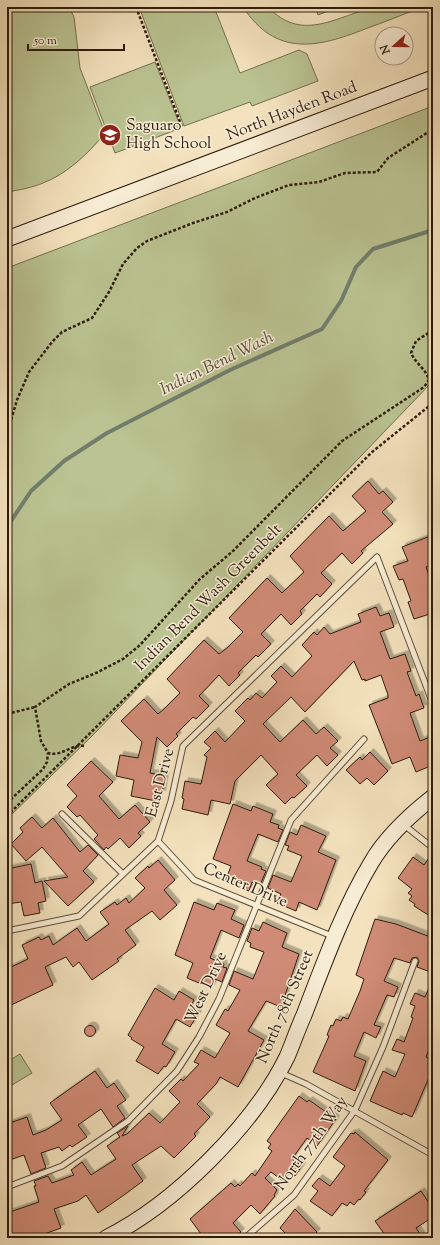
<svg xmlns="http://www.w3.org/2000/svg" width="440" height="1245" font-family="'Sorts Mill Goudy',serif">
  <defs>
    <filter id="shadow"><feDropShadow dx="3.5" dy="-3.5" stdDeviation="0" flood-color="#0004"/></filter>
  </defs>
  <rect width="100%" height="100%" fill="#f3e2bd"/>
  <filter id="stains"><feTurbulence type="fractalNoise" baseFrequency=".005" numOctaves="4"/><feColorMatrix values="0 0 0 0 .2 0 0 0 0 .09 0 0 0 0 .02 0 0 0 .5 -.17"/></filter>
  <radialGradient id="worn" r=".72"><stop offset=".6" stop-color="#630" stop-opacity="0"/><stop offset="1" stop-color="#630" stop-opacity=".3"/></radialGradient>
  <!-- green -->
  <path fill="#bac391" stroke="#74704f" d="M7,7h62l5,10 6,51 25,65c-16,20 -38,41 -62,50 -12,5 -24,7 -36,9z
    M139,7h75l26,66 59,-23 8,4 11,27 -66,25 -2,-4 -66,24z
    M243,7h25c33,35 66,11 103,1 13,-4 37,-1 52,-1 -19,7 -38,15 -58,22 -48,19 -89,28 -122,-22z
    M315,7h23l-20,8z
    M155,62l26,66 -66,25 -25,-66z
    M433,106v275l-341,355 -85,83v-551z
    M20,1054l12,19 -25,15v-26z"/>
  <g fill="none" stroke-linecap="round" stroke-linejoin="round">
    <!-- stream -->
    <path stroke="#717e6c" stroke-width="4" d="M7,527l24,-36 33,-30 43,-28 123,-63 92,-41 19,-28 15,-34 17,-18 60,-19"/>
  </g>
  <!-- building -->
  <path fill="#d08b76" stroke="#2e1c0d" filter="url(#shadow)" d="M368,481l11,13 4,-3 10,11 -11,10 11,12 -32,27 2,2 -11,11 -10,-11 -21,20 11,11 -12,13 -3,-3 -17,17 2,3 -11,11 -10,-11 -20,20 10,10 -13,13 -2,-2 -18,18 2,2 -11,11 -10,-11 -20,21 10,10 -13,13 -3,-2 -17,17 2,2 -11,11 -10,-10 -7,36 15,3 -3,18 -4,-1 -2,8 -25,-5 3,-16 -18,-4 4,-21 18,3 4,-16 -21,-21 23,-22 14,15 6,-5 16,-16 -13,-14 37,-39 15,14 8,-6 16,-16 -14,-14 38,-40 15,15 22,-21 -14,-16 39,-40 14,15 23,-20 -14,-15z
    M433,535v29l-7,3 7,20v26l-19,6 -6,-17 3,-1 -8,-22 -4,1 -6,-14 15,-5 -6,-14z
    M376,607l4,9 9,-3 5,14 -14,5 10,27 15,-5 6,17 -4,1 9,24 3,-2 5,14 -14,5 10,28 13,-5v29l-17,7 -6,-15 -18,7 -23,-59 19,-7v-3l-7,-20 -16,6v-2l-3,1 -8,-19 -49,51 -14,-15 -28,27 17,18 23,-22 13,14 8,-7 14,14 -8,7 8,7 -11,11 -10,-11 -21,20 11,11 -13,12 -2,-1 -7,7 -19,-19 12,-11 -17,-19 -26,26 -5,23 -19,-4 -3,15 -26,-6 2,-10 -2,-1 3,-17 16,3 6,-27 -3,-2 7,-7 -7,-6 11,-11 10,11 20,-21 -10,-10 13,-13 2,2 6,-7 6,5 15,-16 -6,-6 10,-10 11,11 20,-21 -10,-11 12,-13 3,3 7,-8 6,7 31,-12 -3,-8z
    M370,752l18,19 -14,14 -7,-7 -7,6 -14,-14 14,-13 2,3z
    M91,761l22,21 -14,14 20,23 16,-14 15,17 -12,11 3,3 -12,12 -9,-10 -12,11 -2,-2 -2,3 -10,-11 4,-4 -18,-20 -3,2 -10,-10 10,-11 -10,-11z
    M233,804l18,7 2,-5 20,8 -3,8 9,3 -1,3 5,2 -5,12 -20,-8 -11,27 15,6 -1,2 5,2 -6,14 -8,-3 -3,9 -24,-9 6,-16 -18,-7z
    M32,817l10,11 11,-10 27,34 8,-7 10,10 -15,16 11,11 -26,24 -24,-25 24,-4 -26,-30 -16,14 -15,-17 12,-12 -3,-4z
    M301,825l25,11 -8,16 18,8 -19,50 -18,-8 -3,9 -19,-8 4,-9 -13,-6 5,-13 18,7 11,-26 -15,-6 2,-4 -4,-1 5,-13 7,3z
    M433,852v19l-5,6 5,4v37l-19,-12 1,-2 -6,-4 3,-4 -4,-3 4,-4 -14,-11 15,-21 11,8z
    M158,860l17,20 -11,10 13,15 -17,15 -8,-9 -27,19 11,15 -19,14 2,2 -27,19 -13,-18 -6,5 -7,-10 -21,10 8,18 -46,22v-38l21,-10 -6,-14 17,-8 2,3 8,-4 4,9 24,-17 9,13 23,-17 -9,-12 15,-10 2,3 9,-7 3,5 16,-15 -10,-10 13,-12 1,2z
    M31,864l4,19 7,-2 4,20 -8,2 2,10 -16,3 -3,-14 -14,2v-35z
    M194,902l20,8 3,-7 18,7 -4,9 13,6 -5,13 -18,-8 -11,28 14,6 -1,3 4,1 -5,14 -7,-3 -4,9 -24,-10 6,-15 -18,-8z
    M375,919l21,5 37,14v35l-16,-6 2,-6 -2,-4 -5,1 -2,5 -16,-5 -10,23 14,6 -4,10 -7,-2 -13,30 7,2 -5,11 -12,-6 -10,24 12,5 -11,30 -42,-19 16,-36 -2,-1 4,-10 2,1 3,-7 5,2 2,-4 5,2 12,-28 4,-12 -8,-4z
    M263,922l24,11 -5,14 17,7 -18,53 -15,-6 -18,30 16,9 -26,47 -18,-10 -4,7 -19,20 13,13 -16,17 2,2 -22,22 -13,-12 -29,19 11,16 -19,14 -26,18 -12,-18 -8,6 -24,8 7,19 -28,10h-22l-4,-10v-15l32,-11 -5,-16h2l-2,-5 14,-5 4,7 22,-8 -3,-5 11,-8 9,13 25,-16 -9,-13 13,-9 -3,-4 11,-7 -6,10 5,-2 22,-21 11,10 20,-21 -11,-11 12,-12 2,2 16,-17 -5,-2 7,-12 14,8 15,-25 -14,-8 9,-16 3,2 12,-21 -11,-5 5,-14 19,8 11,-27 -14,-5 1,-4 -4,-2 5,-13 7,3z
    M433,978v60l-7,19 4,2 -2,5 5,2v2l-21,49 -9,-4 -1,2 -32,-14 13,-30 12,6 10,-23 -13,-4 5,-11 7,3 9,-24 -2,-1 4,-11 -5,-2 5,-11 10,4z
    M155,988l19,12 5,-9 15,9 -5,9 9,5 -8,13 -14,-8 -14,25 13,8 -9,15 -2,-1 -6,8 -22,-13 8,-14 -13,-8 1,-1 -4,-3z
    M84.5 1031a5.5 5.5 0 1 1 11 0a5.5 5.5 0 1 1-11 0Z
    M95,1071l12,17 7,-5 12,17 -9,6 8,12 -12,9 -12,-18 -23,16 9,12 -15,10 -2,-2 -8,6 -3,-4 -18,6 5,15 -15,6 -7,-19 -17,6v-37l20,-7 6,18 13,-5 16,-10 -12,-17z
    M299,1096l8,6 2,-2 27,19 -19,27 -10,-8 -15,21 10,7 -7,10 -6,-4 -6,9 -12,-9 -6,6 12,12 -3,5 1,1 -15,18 -9,-9 -18,18 8,9 -7,6h-30l-14,-19 41,-36 4,4 3,-3 2,2 12,-13 3,3 17,-25 -4,-3 3,-4 -4,-3z
    M355,1132l33,28 -24,31 2,1 -6,8 -1,-1 -5,6 -4,-3 -3,4 -5,-3 -10,13 -22,-15 8,-10 -6,-5 7,-8 11,8 15,-20 -12,-9 18,-24 3,1z
    M421,1191l12,18v8l-17,11 7,10h-36l-12,-17z
    M295,1209l22,23 -6,6h-21l-10,-10z"/>
  <g fill="none" stroke-linecap="round" stroke-linejoin="round">
    <!-- lane casing -->
    <g stroke="#5f4e39" stroke-width="7">
      <path id="lane" d="M62,814l61,60
        M404,825l29,23
        M158,841l36,39 138,56
        M7,931l72,-15 79,-75 13,-40 12,-55 194,-189 56,147
        M279,1072l27,12 127,71
        M7,1187l55,-21 66,-45 49,-50 22,-34 20,-38 72,-179 73,-81
        M245,1238l49,-43 61,-85 28,-63 32,-86"/>
    </g>
    <!-- secondary casing -->
    <g stroke="#2e1c0d" stroke-width="17">
      <path id="secondary" d="M7,239l426,-161
        M106,1238c68,-34 147,-112 181,-181 6,-14 11,-29 17,-42 20,-52 39,-105 67,-152 15,-26 39,-48 62,-66"/>
    </g>
    <!-- path -->
    <path stroke="#2e1c0d" stroke-width="2.5" stroke-dasharray="3 2" stroke-linecap="butt" d="M136,7l46,120
      M7,434l10,-34 12,-28 23,-30 10,-10 30,-14 17,-26 14,-28 14,-16 10,-7 46,-18 34,-11 28,-14 34,-13 30,-3 26,-9 32,-1 11,-14 45,-29
      M7,714l28,-7
      M84,746c-13,-2 -22,11 -36,7l-7,-12 -6,-34 34,-23 27,-11 27,-14 17,-14 60,-66 33,-28 109,-110 82,-54 5,-7c-3,-11 -13,-16 -18,-27l5,-12 17,-11
      M7,803l36,-34 4,-7 1,-9
      M7,816l365,-364 61,-49"/>
    <!-- lane -->
    <use href="#lane" stroke="#f7ecd4" stroke-width="5"/>
    <!-- secondary -->
    <use href="#secondary" stroke="#f7ecd4" stroke-width="15"/>
  </g>
  <!-- icons -->
  <defs>
    <g id="school-disc" transform="scale(1.15)"><circle r="9.5" fill="#8f2418" stroke="#f7ecd4"/><path d="M0-5L7-2L0 1L-7-2ZM-4 1L0 2.5L4 1V4Q0 6-4 4Z" fill="#fff"/></g>
  </defs>
  <g fill-rule="evenodd">
    <use href="#school-disc" x="110" y="135"/>
  </g>
  <g text-anchor="middle" dominant-baseline="central" stroke-width="3" stroke-linejoin="round" paint-order="stroke">
    <!-- street labels -->
    <g font-size="16" fill="#2e1c0d" stroke="#f7ecd4">
      <text transform="translate(292 112) rotate(-21)">North Hayden Road</text>
      <text transform="translate(209 598) rotate(-45)">Indian Bend Wash Greenbelt</text>
      <text transform="translate(161 783) rotate(-75)">East Drive</text>
      <text transform="translate(245 886) rotate(23)">Center Drive</text>
      <text transform="translate(207 988) rotate(-65)">West Drive</text>
      <text transform="translate(286 1007) rotate(-67)">North 78th Street</text>
      <text transform="translate(312 1144) rotate(-54)">North 77th Way</text>
    </g>
    <!-- poi labels -->
    <g font-size="16" fill="#2e1c0d" stroke="#f7ecd4" text-anchor="start">
      <text x="126" y="126">Saguaro<tspan x="126" dy="18">High School</tspan></text>
    </g>
    <!-- water labels -->
    <g font-size="17" font-style="italic" fill="#4f4d3d" stroke="#f7ecd4">
      <text transform="translate(217 364) rotate(-26)">Indian Bend Wash</text>
    </g>
  </g>
  <!-- margin -->
  <rect width="440" height="1245" fill="none" stroke="#f3e2bd" stroke-width="24"/>
  <rect x="8" y="8" width="424" height="1229" fill="none" stroke="#2e1c0d" stroke-width="2"/>
  <rect x="12" y="12" width="416" height="1221" fill="none" stroke="#2e1c0d"/>
  <!-- north arrow -->
  <g transform="translate(394 46) rotate(249)"><circle r="19" fill="#f7ecd4" stroke="#a79984"/>
  <path d="M0-3L7 15L0 10L-7 15Z" fill="#8f2418"/>
  <text y="-6" font-size="11" font-weight="bold" text-anchor="middle" fill="#2e1c0d">N</text>
  </g>
  <!-- scale -->
  <path d="M28 44v6h96v-6" fill="none" stroke="#2e1c0d" stroke-width="2"/>
  <text x="34" y="44" font-size="12" fill="#2e1c0d" stroke="#f7ecd4" stroke-width="3" paint-order="stroke">50 m</text>
  <rect width="100%" height="100%" filter="url(#stains)"/>
  <rect width="100%" height="100%" fill="url(#worn)"/>
</svg>
